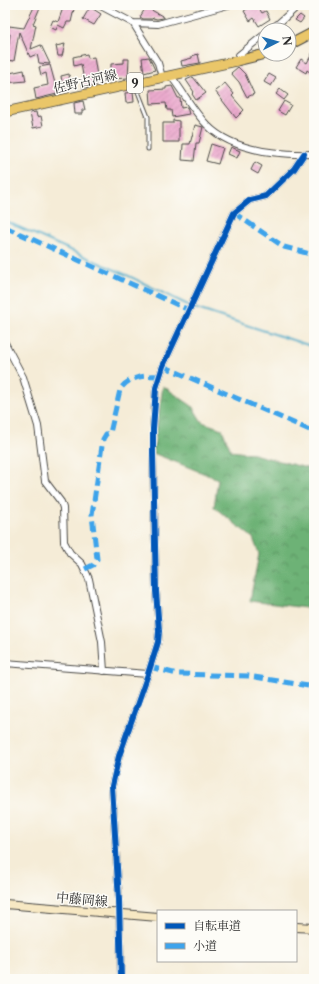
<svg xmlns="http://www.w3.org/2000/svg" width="319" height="984" font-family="'Libre Caslon Text','Noto Serif JP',serif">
  <defs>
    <pattern id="forest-crowns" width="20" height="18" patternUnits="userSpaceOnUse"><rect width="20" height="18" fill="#6db276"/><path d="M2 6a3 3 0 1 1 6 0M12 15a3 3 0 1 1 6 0" fill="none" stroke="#5a9161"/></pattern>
    <pattern id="building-hatch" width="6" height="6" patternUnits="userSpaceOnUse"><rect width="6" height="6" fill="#ebabce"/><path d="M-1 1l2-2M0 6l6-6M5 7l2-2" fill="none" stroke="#ca93b1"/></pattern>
  </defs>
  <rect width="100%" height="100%" fill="#fdfcf7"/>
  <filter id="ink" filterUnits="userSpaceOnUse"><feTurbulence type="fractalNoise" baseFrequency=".025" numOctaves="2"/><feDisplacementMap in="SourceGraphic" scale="8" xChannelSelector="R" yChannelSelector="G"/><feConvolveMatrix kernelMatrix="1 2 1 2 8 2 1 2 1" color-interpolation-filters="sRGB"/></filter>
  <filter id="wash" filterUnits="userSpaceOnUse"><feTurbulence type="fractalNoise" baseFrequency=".012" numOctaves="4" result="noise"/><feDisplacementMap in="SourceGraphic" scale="16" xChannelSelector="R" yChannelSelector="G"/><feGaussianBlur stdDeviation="0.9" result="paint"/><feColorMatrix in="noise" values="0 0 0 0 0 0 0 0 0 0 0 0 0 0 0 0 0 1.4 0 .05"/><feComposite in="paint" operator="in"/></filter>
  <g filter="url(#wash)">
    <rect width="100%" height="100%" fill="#f5ecd7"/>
    <!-- forest -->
    <path fill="url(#forest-crowns)" stroke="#4c6e50" d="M163,386l29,20 10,16 20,7 9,22 22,3 61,16v139l-64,-8 9,-47 -6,-16 -39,-31 4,-28 -65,-26z"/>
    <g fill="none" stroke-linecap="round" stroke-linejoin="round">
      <!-- stream -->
      <path stroke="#46a8c6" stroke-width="2" d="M5,221l126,56 57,28
        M194,308l120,39"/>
    </g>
    <g id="blocks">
      <!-- building -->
      <path fill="url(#building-hatch)" d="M35,5h6l-8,19 3,1 -5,24 10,-4 9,19 -11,-1 -2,-9 -7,3 -11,-25 -5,29 -7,-1 3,-26 -2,-1 1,-7 15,2z
        M64,5h11l-4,17h-4l-3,6 -6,-3 -2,5 -6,-3 3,-7 5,2z
        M253,5h4l5,8 4,-2 4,8 -11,7 -5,-8 -4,3 -6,-10z
        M90,7l11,7 -7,11 -11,-6z
        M146,7l18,10v1l-7,1 -4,-1 -1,1h-9l-3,-2z
        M300,15l4,3 -4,5 -5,-3z
        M65,44l-3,12h-4l-2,-10z
        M314,50v18l-3,5 -4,-3 -1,3 -10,-6 5,-8 6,4z
        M87,54l1,4 6,-1 4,25 -3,1 1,3 -13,2 -1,-6 2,-1 -3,-17 -7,2 -1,-9z
        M198,54l2,9 -18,3 -1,-5 11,-3v-2z
        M149,57l6,13 -11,3 -2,-15z
        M124,59h5l-1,19 -17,1v-15l13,-1z
        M50,65l6,22h2l-1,7 -21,5 -2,-11 14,-3 -2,-12 -5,2 -2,-8z
        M238,67l7,7 9,20 -7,3 -8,-15 -8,-9z
        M24,70l2,11 -21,2v-9z
        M69,74l2,14h-8l-2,-12z
        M269,74l7,4 -5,8 -7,-4z
        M193,77l13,16 -10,7 -4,-6 2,-2 -8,-12z
        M225,83l9,11 -2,2 12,14 -8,8 -21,-27z
        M172,86l6,12h2l1,10 6,-1 2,7 -17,3 -1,-7h-4l-1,-7 -15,1 -1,-14 16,-1v-2z
        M280,89l8,6 -4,5 -8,-6z
        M133,92l1,10 -8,1 -1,-10z
        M83,101l2,9h-3v4h-7l-1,-11z
        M284,101l7,4 -6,10 -7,-4z
        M36,112l1,5 4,-1 2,10 -10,2 -3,-15z
        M173,120l6,1v21h-16v-19h10z
        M195,125l8,2 -4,16h-3l-2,18 -12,-1 1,-16h7z
        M211,144l12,4 -5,16 -12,-3z
        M231,147l9,4 -3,7 -9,-4z
        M255,162l7,4 -4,8 -7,-4z"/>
    </g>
  </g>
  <g filter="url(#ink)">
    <use href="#blocks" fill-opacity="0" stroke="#494845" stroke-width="1"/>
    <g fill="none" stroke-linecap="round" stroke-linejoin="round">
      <!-- lane casing -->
      <g stroke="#494845" stroke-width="5">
        <path id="lane" d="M135,84l13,33v32"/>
      </g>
      <!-- street casing -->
      <g stroke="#494845" stroke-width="8">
        <path id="street" d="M99,5l34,18 25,1 70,-19
          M133,23l25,40 4,14
          M271,30l28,-25
          M237,61l2,-6 26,-21
          M170,75c13,16 22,35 37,50 26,27 72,30 107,29
          M5,343l18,34 15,49 7,55 16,21 2,6 1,34 6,11 12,11 7,15 13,63 2,29
          M5,663l143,11
          M121,979l-2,-79 -7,-114 7,-30 29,-82 10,-32 1,-11 -3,-40 -3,-138v-24l3,-41 7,-22 71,-153 16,-13 16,-4 28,-27 10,-15"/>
      </g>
      <!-- secondary casing -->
      <g stroke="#494845" stroke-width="10">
        <path id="secondary" d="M5,904l153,13
          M296,927l18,1"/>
      </g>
      <!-- primary casing -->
      <g stroke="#494845" stroke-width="11">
        <path id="primary" d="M289,45l25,-13
          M5,112l232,-51 28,-7"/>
      </g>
      <!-- lane -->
      <use href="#lane" stroke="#fff" stroke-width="3"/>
      <!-- street -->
      <use href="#street" stroke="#fff" stroke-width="6"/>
      <!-- secondary -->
      <use href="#secondary" stroke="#f7e8c3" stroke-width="8"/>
      <!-- primary -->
      <use href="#primary" stroke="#eac669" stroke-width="9"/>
      <!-- quiet -->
      <path stroke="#3ea3eb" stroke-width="5" stroke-dasharray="10 5" stroke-linecap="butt" d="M234,213l50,34 30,8
        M5,227l184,83
        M163,366l151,66
        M85,569l8,-4 4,-6 -5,-44 11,-76 3,-5 4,-1 10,-43c7,-13 25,-15 39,-14
        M150,667l27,7 72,2 65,11"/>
      <!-- cycleway casing -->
      <g stroke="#fdfcf7" stroke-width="8">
        <path id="cycleway" d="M121,979l-2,-79 -7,-114 7,-30 29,-82 10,-32 1,-11 -3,-40 -3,-138v-24l3,-41 7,-22 71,-153 16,-13 16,-4 28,-27 10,-15"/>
      </g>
      <!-- cycleway -->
      <use href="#cycleway" stroke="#0057b8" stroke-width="6"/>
    </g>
  </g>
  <g text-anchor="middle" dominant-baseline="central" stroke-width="3" stroke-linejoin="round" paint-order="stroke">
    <!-- shield labels -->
    <rect fill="#fdfcf7" stroke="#6a6a68" stroke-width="1" x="127" y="73" width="16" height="20" rx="3"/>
    <g font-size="12" font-weight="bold" fill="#2b2b2b">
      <text x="135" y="83">9</text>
    </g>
    <!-- street labels -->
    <g font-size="13" fill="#2b2b2b" stroke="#fdfcf7">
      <text transform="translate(85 81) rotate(-13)">佐野古河線</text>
      <text transform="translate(82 899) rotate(5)">中藤岡線</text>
    </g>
  </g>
  <!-- margin -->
  <rect width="319" height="984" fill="none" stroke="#fdfcf7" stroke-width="20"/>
  <!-- legend -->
  <rect x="157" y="910" width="140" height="52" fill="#fdfcf7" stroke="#a9a8a5"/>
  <rect x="165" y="923" width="20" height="6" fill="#0057b8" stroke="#a9a8a5"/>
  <text x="193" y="930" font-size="12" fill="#2b2b2b">自転車道</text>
  <rect x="165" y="943" width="20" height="6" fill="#3ea3eb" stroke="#a9a8a5"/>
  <text x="193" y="950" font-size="12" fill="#2b2b2b">小道</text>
  <!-- north arrow -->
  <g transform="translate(277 42) rotate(84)"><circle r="19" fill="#fdfcf7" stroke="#a9a8a5"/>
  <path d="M0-3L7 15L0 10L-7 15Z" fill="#1f6fb2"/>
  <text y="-6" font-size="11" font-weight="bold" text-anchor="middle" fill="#2b2b2b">N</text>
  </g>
</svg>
